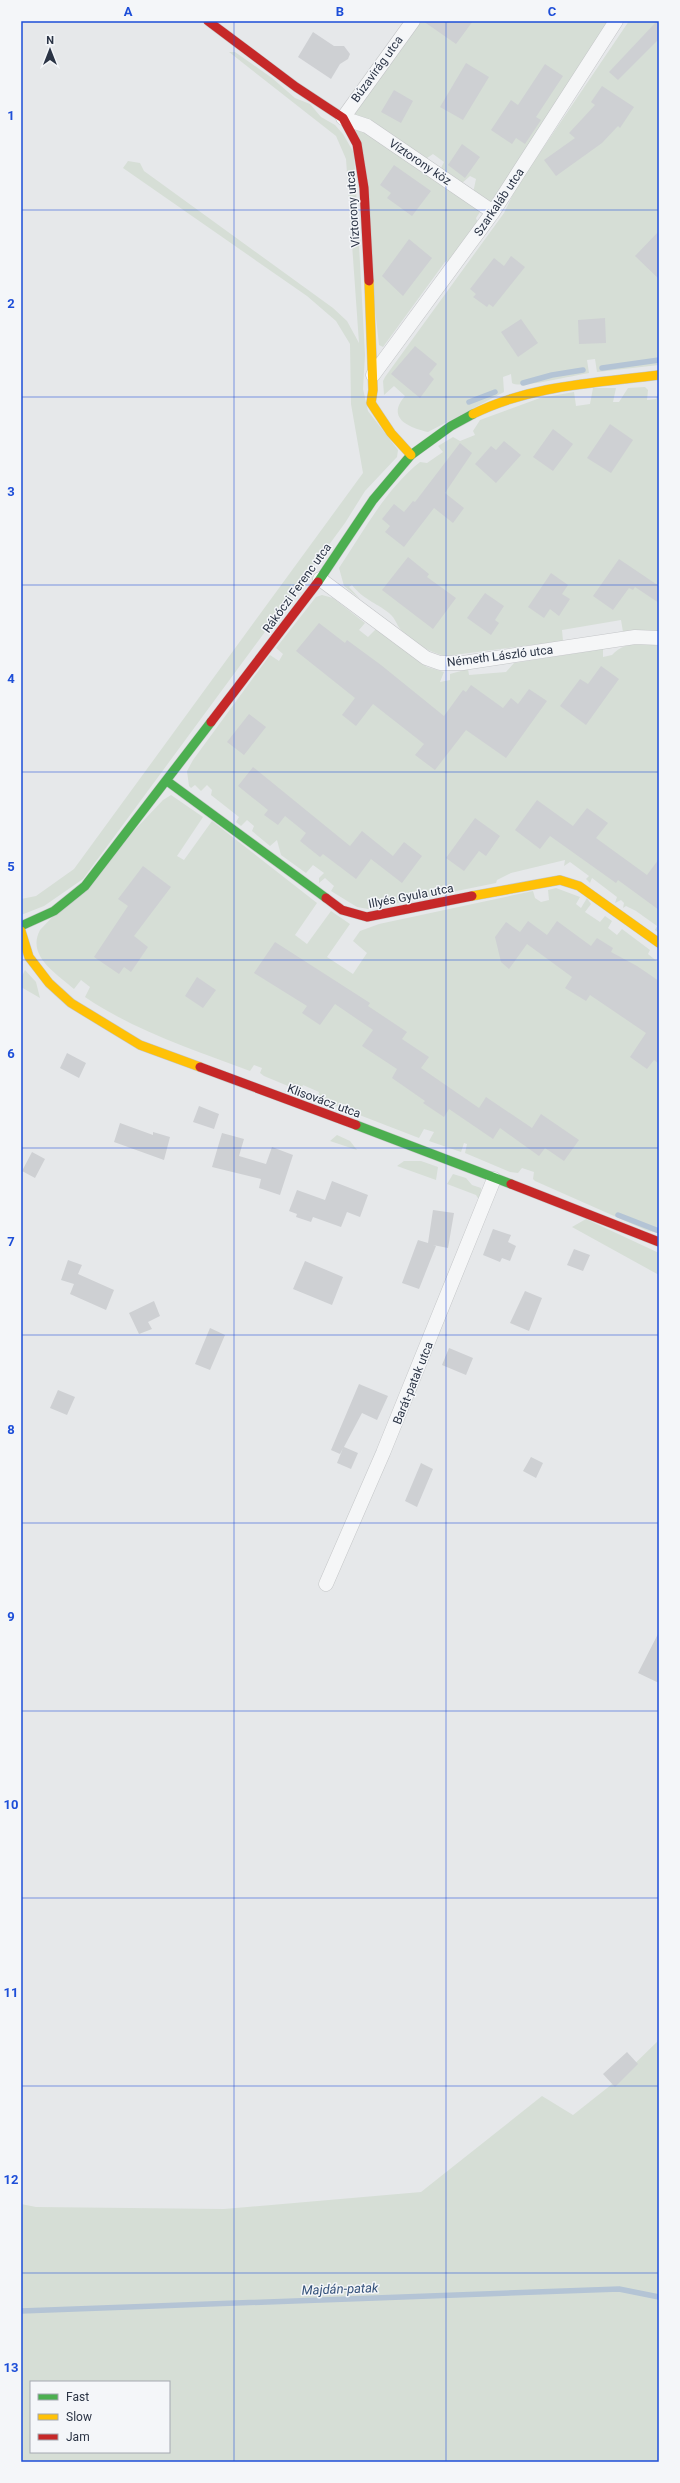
<svg xmlns="http://www.w3.org/2000/svg" width="680" height="2483" font-family="Roboto,sans-serif">
  <rect width="100%" height="100%" fill="#e6e8ea"/>
  <!-- green -->
  <path fill="#d6ded6" fill-rule="evenodd" d="M419,21h192l-119,182 -19,-10 3,-14 -6,-3 -9,8 -20,-16 3,-6 -11,-8 -9,6 -70,-46z
    M629,21h30v344l-62,7 -2,-13 -8,1 2,13c-14,2 -69,16 -77,10l-1,-9 -8,3 1,15 -76,40c-20,-5 -42,-14 -23,-36l-11,-10 -10,9 -1,-14 2,-4 119,-164 12,-25z
    M229,52h6l37,26 23,20 15,6 11,13 14,8 8,9 11,19 11,202 -2,34 5,22 30,39 -1,7 -32,34 -20,32 -262,356 -39,27 -23,9v-16l15,-3 38,-27 289,-396 -12,-69 -1,-60 -14,-23 -29,-25 -184,-128 5,-7 12,2 4,8 189,137 14,13 12,22 -13,-184 -10,-23z
    M355,126l127,83 -6,9 2,5 -26,36 -7,3 -62,85 -4,-2z
    M645,387l3,3 -1,10 9,-1 3,-9v241l-36,1 -2,-12 -59,10 1,11 -117,15c-17,-3 -33,-14 -45,-26 -5,-6 -5,-11 -12,-17 -14,-11 -25,-13 -37,-28l-3,2 11,12 -16,-13 -5,-18c24,-36 47,-79 81,-106l7,1 16,-11 -5,-6 15,-9 7,4 15,-6 -2,-4 7,-11 60,-22 34,-6 2,14 14,-2 3,-16h23l-3,14h6l9,-14z
    M322,595l11,3 32,25 -6,7 9,7 8,-8 51,38 17,5 -4,10 10,-2v-6l18,-5 1,6 37,-3 8,-9 89,-14v8l9,-2c11,-13 31,-13 47,-9v287l-4,-3 2,-4 -21,-15 -10,-5 -3,2 1,-5 -3,-3 -6,3 2,-6 -25,-19 -2,5 -4,-4 3,-3 -19,-14 -6,4 1,-6 -54,13 -14,7 -1,3 -128,26 -11,-2 -26,-16 3,-5 -9,-8 -6,5v-5l5,-5 -11,-8 -7,8 -25,-18 -4,-15 -7,6 -18,-15 2,-5 -7,-6 -6,6 -5,-4 3,-5 -28,-22 1,-5 -5,-5 -6,6 -6,-6 -4,3 -2,-2 -2,-15 6,-11 77,-105 9,6 4,-7 -7,-6 40,-51z
    M171,795l32,22 -26,39 7,4 28,-39 105,82 -22,32 12,9 24,-33 19,13 -23,33 26,17 14,-21 -14,-12 7,-10 19,-7 154,-33 2,7 6,4 8,-2 -1,-10 8,-2 24,9 -4,7 5,4 6,-10 4,6 -6,8 15,10 5,-6 7,5 -4,7 9,7 5,-6 28,21 -2,4 11,9v270l-11,-2 -113,-50 -2,-2 1,-7 -12,-4 -4,5 -8,-1 -45,-19 2,-9 -3,-1 -3,9 -32,-11 5,-9 -10,-3 -5,9 -101,-39 1,-7 -16,-7 -3,6 -36,-15 -4,-3 2,-5 -8,-3 -4,6c-56,-21 -115,-40 -165,-74l5,-10 -9,-7 -7,9c-17,-15 -48,-33 -34,-59l123,-130z
    M25,970l11,12 4,16 -19,-11v-9z
    M337,1135l13,6 7,9 -27,-9z
    M404,1161h17l17,6 -2,13 -39,-14z
    M453,1174l13,4 6,7 9,3 -1,13 -4,-6 -29,-11z
    M586,1219l73,34v22l-87,-48z
    M659,2040v422h-638v-258l15,3 188,2 197,-17 121,-96 31,19 48,-38zM31,2382h138v70h-138z"/>
  <g fill="none" stroke-linecap="round" stroke-linejoin="round">
    <!-- stream -->
    <path stroke="#b4c4d5" stroke-width="5.5" d="M602,368l57,-8
      M523,383l29,-8 31,-5
      M469,402l26,-10
      M618,1215l41,16
      M21,2311l598,-22 40,8"/>
  </g>
  <!-- building -->
  <path fill="#ced0d3" d="M423,21h50l-17,23z
    M657,21l2,18 -41,41 -9,-8z
    M313,32l21,14h10l6,8 -2,5 -8,5 -9,15 -33,-22z
    M466,63l23,14 -26,43 -23,-13z
    M545,64l18,12 -27,41 5,3 -16,24 -9,-6 -4,6 -21,-14 20,-30 7,5z
    M602,86l32,21 -14,21 -2,-2 -16,17 -46,33 -12,-16 31,-22 -6,-5 26,-28 -4,-3z
    M394,90l19,11 -12,22 -20,-11z
    M462,144l18,13 -15,21 -17,-13z
    M394,165l37,26 -19,25 -25,-18 4,-5 -11,-8z
    M659,231v48l-24,-23z
    M409,239l23,19 -29,38 -21,-20z
    M511,256l14,11 -32,40 -4,-3 -2,3 -14,-10 3,-3 -6,-5 24,-31 10,8z
    M605,318l1,25 -27,1 -1,-24z
    M521,319l17,24 -20,14 -17,-25z
    M415,346l22,18 -8,10 5,5 -14,19 -29,-24z
    M610,424l23,16 -22,33 -24,-15z
    M553,429l20,15 -20,27 -20,-14z
    M504,441l17,14 -25,28 -21,-19 16,-18 5,4z
    M460,443l12,10 -27,40 19,15 -11,15 -19,-15 -30,39 -19,-15 5,-6 -8,-7 12,-15 10,8 9,-11 2,1z
    M408,557l21,17 -2,3 29,21 -23,31 -51,-39z
    M619,559l40,27v17l-24,-16 -2,3 -4,-2 -16,22 -20,-14z
    M551,573l17,12 -6,9 8,5 -11,17 -9,-7 -6,9 -16,-11z
    M485,593l19,13 -9,14 4,3 -8,12 -24,-17z
    M319,623l26,20 2,-3 34,25 63,51 19,-26 3,2 5,-7 32,23 8,-10 7,6 11,-15 18,12 -41,57 -40,-28 -31,40 -20,-15 9,-11 -51,-40 -17,22 -14,-11 13,-17 -59,-47z
    M601,666l18,13 -33,46 -26,-19 20,-27 8,5z
    M249,714l17,13 -22,28 -17,-13z
    M253,767l97,79 12,-15 31,25 11,-14 18,14 -20,27 -31,-24 -15,20 -33,-25 -3,3 -20,-16 6,-8 -21,-17 -7,9 -14,-10 4,-5 -30,-24z
    M537,800l36,26 14,-18 21,15 -12,15 51,37 12,-16v51l-41,-30 -2,3 -66,-47 -10,13 -25,-19z
    M475,818l25,18 -14,20 -7,-5 -15,20 -18,-13z
    M143,866l28,21 -37,49 14,11 -17,25 -7,-5 -5,7 -25,-17 34,-51 -10,-7z
    M528,921l19,14 10,-14 34,25 6,-8 16,10 -2,4 26,14 22,15v83l-5,-4 -7,9 -17,-12 16,-24 -56,-38 -4,6 -21,-13 7,-11 -45,-33 -18,25 -8,-7 -6,-25 11,-15 14,10z
    M275,942l95,61 -2,3 39,26 -5,7 27,18 -8,11 58,40 7,-11 46,31 9,-14 38,26 -15,21 -19,-13 -6,8 -39,-28 -7,11 -44,-30 -5,8 -21,-14 2,-2 -33,-23 5,-9 -35,-23 11,-16 -38,-26 -15,21 -18,-12 5,-7 -53,-33z
    M197,977l19,13 -13,18 -18,-12z
    M67,1053l19,10 -7,15 -19,-10z
    M199,1106l20,8 -5,15 -21,-7z
    M120,1123l33,12v-3l17,5 -6,23 -50,-18z
    M222,1133l22,6 -5,17 27,8 6,-17 21,8 -13,40 -21,-7 2,-9 -49,-12z
    M32,1152l13,7 -10,19 -13,-7z
    M332,1181l36,14 -8,22 -13,-5 -6,15 -28,-10 -2,5 -15,-5 1,-3 -8,-3 8,-21 28,10z
    M433,1210l21,3 -6,35 -15,-3 3,1 -17,43 -17,-6 16,-43 10,3z
    M493,1229l18,6 -3,7 8,4 -6,15 -8,-3 -2,4 -17,-7z
    M574,1249l16,6 -7,16 -16,-6z
    M68,1260l14,5 -4,9 36,16 -8,20 -36,-16 4,-10 -13,-4z
    M305,1261l38,16 -11,28 -39,-16z
    M525,1291l17,7 -13,33 -19,-8z
    M154,1301l6,15 -12,6 4,7 -13,5 -10,-21z
    M210,1328l15,7 -15,35 -15,-6z
    M449,1348l24,10 -7,17 -24,-10z
    M359,1384l29,12 -11,24 -15,-7 -18,34 14,6 -7,16 -14,-6 6,-15 -3,6 -9,-4z
    M58,1390l17,7 -8,18 -17,-7z
    M531,1457l12,6 -7,15 -13,-7z
    M421,1463l12,6 -16,38 -12,-6z
    M659,1632v51l-21,-10z
    M627,2052l11,12 -23,23 -12,-13z"/>
  <g fill="none" stroke-linecap="round" stroke-linejoin="round">
    <!-- street casing -->
    <g stroke="#c4c6c8" stroke-width="15">
      <path id="street" d="M413,21l-70,97 24,8 126,86
        M373,375l120,-163 123,-191
        M320,579l106,79 14,5h23l172,-26 24,1
        M326,1584l57,-131 111,-274"/>
    </g>
    <!-- fast casing -->
    <g stroke="#c4c6c8" stroke-width="10">
      <path id="fast" d="M318,582l55,-82 38,-45 40,-29 22,-12
        M167,781l159,117
        M21,926l33,-15 31,-25 126,-164
        M356,1125l155,59"/>
    </g>
    <!-- slow casing -->
    <g stroke="#c4c6c8" stroke-width="10">
      <path id="slow" d="M369,281l4,109 -2,13 20,30 20,22
        M473,414c58,-29 123,-31 186,-39
        M472,896l88,-16 19,6 80,57
        M21,931l8,26 20,26 22,20 69,42 60,22"/>
    </g>
    <!-- jam casing -->
    <g stroke="#c4c6c8" stroke-width="10">
      <path id="jam" d="M208,21l88,66 47,31 14,26 7,44 5,93
        M211,722l107,-140
        M326,898l16,12 25,7 105,-21
        M200,1067l156,58
        M511,1184l148,58"/>
    </g>
    <!-- street -->
    <use href="#street" stroke="#f5f6f7" stroke-width="14"/>
    <!-- fast -->
    <use href="#fast" stroke="#4caf50" stroke-width="9"/>
    <!-- slow -->
    <use href="#slow" stroke="#ffc107" stroke-width="9"/>
    <!-- jam -->
    <use href="#jam" stroke="#c62828" stroke-width="9"/>
  </g>
  <!-- grid -->
  <path fill="none" stroke="#1d4ed8" stroke-width="1" stroke-opacity="0.55" d="M234,21v2441M446,21v2441M21,210h638M21,397h638M21,585h638M21,772h638M21,960h638M21,1148h638M21,1335h638M21,1523h638M21,1711h638M21,1898h638M21,2086h638M21,2273h638"/>
  <g text-anchor="middle" dominant-baseline="central" stroke-width="3" stroke-linejoin="round" paint-order="stroke">
    <!-- street labels -->
    <g font-size="12" fill="#2b3445" stroke="#f4f6f9">
      <text transform="translate(377 69) rotate(-54)">Búzavirág utca</text>
      <text transform="translate(420 162) rotate(34)">Víztorony köz</text>
      <text transform="translate(499 202) rotate(-56)">Szarkaláb utca</text>
      <text transform="translate(353 209) rotate(-94)">Víztorony utca</text>
      <text transform="translate(297 588) rotate(-54)">Rákóczi Ferenc utca</text>
      <text transform="translate(500 656) rotate(-7)">Németh László utca</text>
      <text transform="translate(411 896) rotate(-11)">Illyés Gyula utca</text>
      <text transform="translate(324 1101) rotate(20)">Klisovácz utca</text>
      <text transform="translate(413 1383) rotate(-68)">Barát-patak utca</text>
    </g>
    <!-- water labels -->
    <g font-size="13" font-style="italic" fill="#34527a" stroke="#f4f6f9">
      <text transform="translate(340 2289) rotate(-2)">Majdán-patak</text>
    </g>
  </g>
  <!-- border -->
  <rect width="680" height="2483" fill="none" stroke="#f4f6f9" stroke-width="44"/>
  <!-- legend -->
  <rect x="30" y="2381" width="140" height="72" fill="#f4f6f9" stroke="#a4a8b1"/>
  <rect x="38" y="2394" width="20" height="6" fill="#4caf50" stroke="#a4a8b1"/>
  <text x="66" y="2401" font-size="12" fill="#2b3445">Fast</text>
  <rect x="38" y="2414" width="20" height="6" fill="#ffc107" stroke="#a4a8b1"/>
  <text x="66" y="2421" font-size="12" fill="#2b3445">Slow</text>
  <rect x="38" y="2434" width="20" height="6" fill="#c62828" stroke="#a4a8b1"/>
  <text x="66" y="2441" font-size="12" fill="#2b3445">Jam</text>
  <!-- north arrow -->
  <g transform="translate(50 50)" stroke="#f4f6f9" stroke-width="3" paint-order="stroke">
  <path d="M0-3L7 15L0 10L-7 15Z" fill="#2b3445"/>
  <text y="-6" font-size="11" font-weight="bold" text-anchor="middle" fill="#2b3445">N</text>
  </g>
  <rect x="22" y="22" width="636" height="2439" fill="none" stroke="#1d4ed8" stroke-width="1.5"/>
  <g font-size="13" text-anchor="middle" font-weight="bold" fill="#1d4ed8">
    <text x="128" y="16">A</text>
    <text x="340" y="16">B</text>
    <text x="552" y="16">C</text>
    <text x="11" y="120">1</text>
    <text x="11" y="308">2</text>
    <text x="11" y="496">3</text>
    <text x="11" y="683">4</text>
    <text x="11" y="871">5</text>
    <text x="11" y="1058">6</text>
    <text x="11" y="1246">7</text>
    <text x="11" y="1434">8</text>
    <text x="11" y="1621">9</text>
    <text x="11" y="1809">10</text>
    <text x="11" y="1997">11</text>
    <text x="11" y="2184">12</text>
    <text x="11" y="2372">13</text>
  </g>
</svg>
